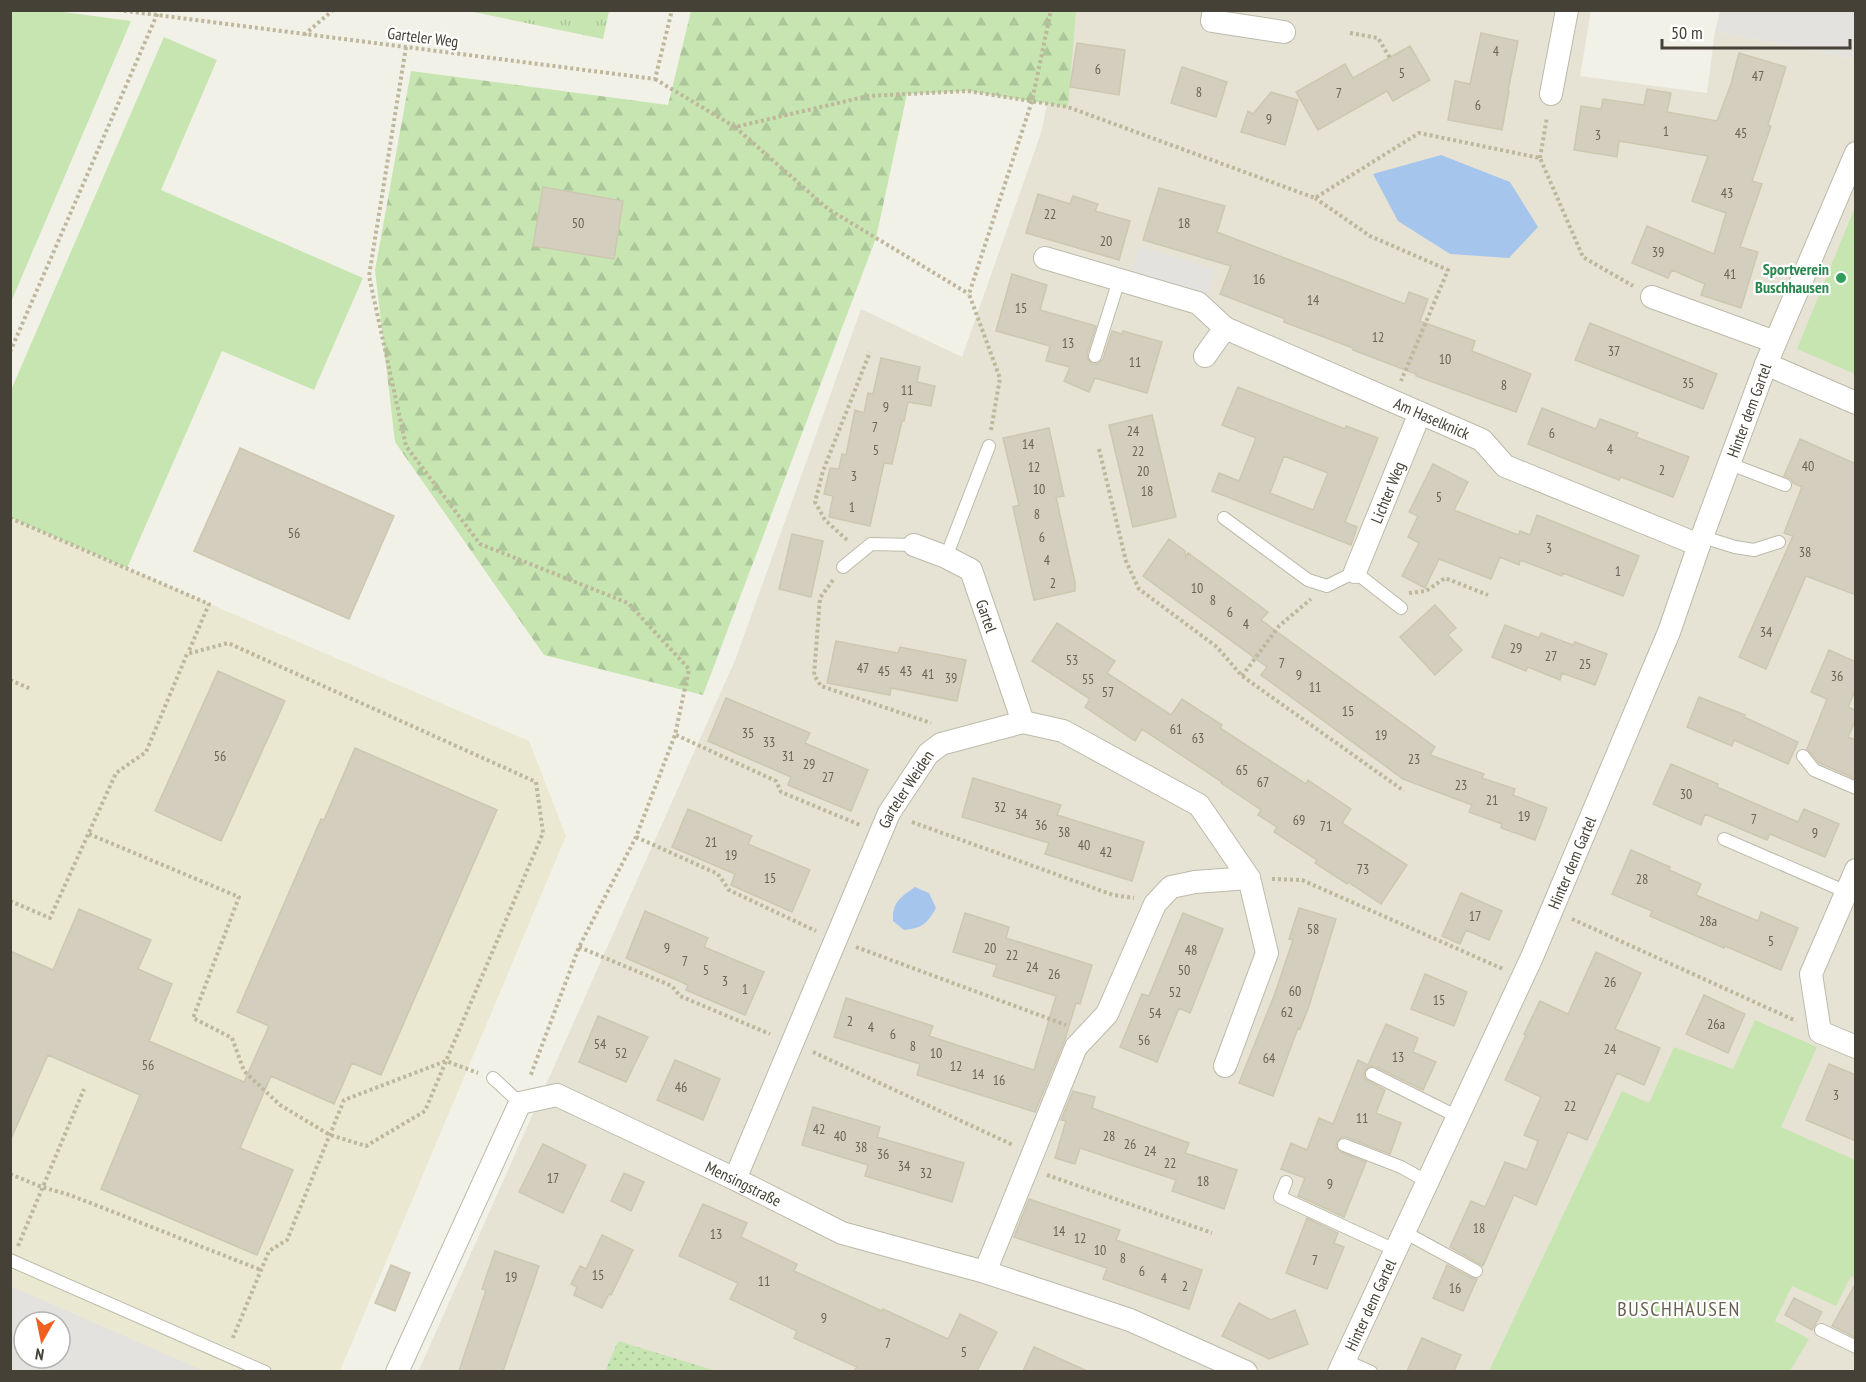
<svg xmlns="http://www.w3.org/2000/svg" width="1866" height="1382" font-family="'PT Sans Narrow',sans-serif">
  <defs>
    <pattern id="grass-dots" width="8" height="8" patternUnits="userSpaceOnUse" patternTransform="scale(1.5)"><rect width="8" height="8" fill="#c6e5b1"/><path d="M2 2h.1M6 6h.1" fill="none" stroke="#abc699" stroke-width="1.8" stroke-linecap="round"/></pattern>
    <pattern id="forest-firs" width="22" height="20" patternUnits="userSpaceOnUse" patternTransform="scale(1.5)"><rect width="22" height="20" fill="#c6e5b1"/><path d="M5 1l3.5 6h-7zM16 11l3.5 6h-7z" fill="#abc699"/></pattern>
    <pattern id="park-tufts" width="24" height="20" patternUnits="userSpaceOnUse" patternTransform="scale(1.5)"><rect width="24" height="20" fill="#c6e5b1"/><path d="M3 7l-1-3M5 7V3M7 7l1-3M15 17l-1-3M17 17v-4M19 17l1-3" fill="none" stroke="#abc699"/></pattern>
  </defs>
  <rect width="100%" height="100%" fill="#f2f1e7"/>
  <!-- residential -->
  <path fill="#e6e3d5" d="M1067,11h524l-11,65 127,17 8,-62 140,28v1312l-1139,1 -98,-31 -13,30 -187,1 318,-714 125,-349 101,48 79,-224z"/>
  <!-- education -->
  <path fill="#ebe8d1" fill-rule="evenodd" d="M10,518l519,223 37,95 -226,535h-329zM24,1322h36v36h-36z"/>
  <!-- grass -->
  <path fill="url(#grass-dots)" d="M618,1341l98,30h-111z"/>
  <!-- forest -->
  <path fill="url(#forest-firs)" d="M691,11h385l-8,96 -100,-16 -61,3 -31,144 -173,457 -159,-40 -149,-213 -20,-172 36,-199 257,34z"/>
  <!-- park -->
  <path fill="url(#park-tufts)" d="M469,11l140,-1v1l-6,28z"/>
  <!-- garden -->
  <path fill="#c6e5b1" d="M11,10l45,1 75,10 -120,281z
    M164,37l53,23 -56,130 202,88 -49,112 -92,-39 -95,217 -116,-50v-128z
    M1855,207v167l-58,-25z
    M1755,1020l62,27 -36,80 74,33v118l-4,-2 -15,30 -44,-20 -17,35 34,18 -19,32h-301l133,-280 27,12 25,-56 59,22z"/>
  <!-- parking -->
  <path fill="#e4e2de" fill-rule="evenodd" d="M1720,11h135v48l-140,-28z
    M1138,247l77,22 -8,30 -77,-22z
    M13,1287l191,84h-193l-1,-78zM24,1322h36v36h-36z"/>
  <!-- water -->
  <path fill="#a6c5ec" d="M1441,155l69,27 28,45 -29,31 -59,-4 -52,-33 -25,-47z
    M915,887l14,6 7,15c-9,16 -14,20 -32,22l-11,-9c-1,-19 8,-24 22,-34z"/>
  <!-- building -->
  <path fill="#d3cebd" stroke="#cec7b0" stroke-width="1.5" fill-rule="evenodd" d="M1481,33l37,8 -10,50h1l-7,39 -54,-10 7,-39 15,3z
    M1077,43l48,7 -6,45 -49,-8z
    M1410,46l20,34 -37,21 -6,-10 -69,39 -22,-38 49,-28 8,14z
    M1739,53l47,14 -18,58 3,1 -19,55 10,3 -22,63 18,5 -17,56 -40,-13 4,-11 -33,-14 -4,8 -36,-15 15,-37 67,28 12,-41 -34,-12 16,-45 -89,-15 -2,16 -43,-7 7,-44 20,3 2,-10 41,6 3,-16 24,4 -4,19 50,9 14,-37z
    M1182,67l45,15 -11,35 -45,-14z
    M1271,92l27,8 -13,45 -44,-13 7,-21 5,3z
    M543,187l80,14 -9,58 -81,-13z
    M1159,188l66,18 -8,26 188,72 4,-12 19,7 -8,22 55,20 -3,10 59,23 -15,38 -100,-36v-2l-63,-24v-2l-69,-26 1,-3 -65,-25 11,-28 -88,-26z
    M1038,194l32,10 3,-8 25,8 -3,7 35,10 -11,39 -93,-27z
    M1012,274l35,11 -7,25 56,16 -9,28v4l5,6h5l6,-5 9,-28 10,3 1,-3 39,11 -15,51 -52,-15 -6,14 -25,-11 6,-14 -24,-6 4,-15 -54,-15z
    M1590,323l127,51 -14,35 -128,-49z
    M881,358l39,9 -3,15 18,4 -4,20 -23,-4 -4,19h-2l-10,43 -8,-1 -14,63 -41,-9 4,-21 -9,-2 6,-26 9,1 3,-15 4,1 9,-45 9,3 4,-20 5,1z
    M1238,387l107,42 1,-3 32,12 -33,84 12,5 -6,18 -139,-54 7,-18 20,8 17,-43 -34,-13zM1284,456l44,17 -15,37 -43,-17z
    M1542,408l54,21 4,-10 38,14 -2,4 53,20 -16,40 -52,-20 -2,3 -91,-36z
    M1152,415l24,102 -43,10 -24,-102z
    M1049,428l15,68 -8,1 19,85v9l-41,9 -21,-93 6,-2 -16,-67z
    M1800,439l56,25v131l-50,-19 -40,93 -27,-12 54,-121 -9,-3 18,-46 -9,-4 -2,-4 -7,-3z
    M240,448l154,68 -45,103 -155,-68z
    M1433,464l35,18 -14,28 64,25 2,-4 10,4 7,-20 102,41 -16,40 -60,-23 -1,3 -42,-16 -1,5 -19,-8 -9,22 -52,-20 -14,29 -23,-12 17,-33 -11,-6 10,-21 -9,-4z
    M792,534l31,7 -12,56 -32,-8z
    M1169,539l16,12 1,6 2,-4 80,59 -7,8 174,127 -5,8 54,19 -2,4 33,11 -2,6 34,13 -12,32 -34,-12 1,-4 -33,-12 3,-7 -69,-26 -142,-104 6,-8 -124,-91z
    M1435,605l21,23 -8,7 14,15 -27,25 -35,-38z
    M1057,623l58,38 -8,12 64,42 11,-16 40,26 -2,3 86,56 2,-4 43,29 -9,14 65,42 -26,39 -33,-22 -1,2 -32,-21 2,-3 -43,-28 3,-5 -19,-12 3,-5 -40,-27 1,-1 -80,-53 -7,12 -50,-34 5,-8 -58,-38z
    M1505,625l34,13 2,-5 32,12 2,-3 32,12 -12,31 -33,-12 -2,7 -32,-13 -2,4 -34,-14z
    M836,641l62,12 2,-6 66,13 -9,41 -66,-13 -1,7 -63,-12z
    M1829,650l27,12v27l-8,18 8,4v8l-8,18 8,3v39l-37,-16 -12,-14 20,-50 -16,-7z
    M218,671l67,30 -64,140 -66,-30z
    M1699,697l46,18 -1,2 54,25 -10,22 -54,-24 -2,6 -45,-19z
    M726,698l84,35 -5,10 63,27 -17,41 -63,-26 3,-8 -83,-36z
    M355,748l142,62 -116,265 -29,-12 -18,41 -63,-28 -31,72 53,22 -36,85 -156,-66 39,-94 -92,-40 -38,86v-190l43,19 26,-61 72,31 -13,29 34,15 -23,57 95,41 25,-56 -32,-14 84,-193 3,1z
    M1671,764l47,20 -1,3 81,35 6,-13 35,15 -14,33 -55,-23 -3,6 -62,-26 -4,11 -48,-21z
    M973,778l88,27 -4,10 87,27 -12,39 -87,-27 4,-11 -87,-26z
    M688,809l64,27 -4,8 62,26 -18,42 -61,-27 4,-11 -63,-27z
    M1631,850l39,17 -1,3 32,14 -5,11 62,26 3,-9 37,16 -17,42 -56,-24 -1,2 -74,-32 2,-5 -40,-17z
    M1461,893l41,18 -13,29 -23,-10 -6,14 -18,-8z
    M1299,908l37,11 -28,90 -8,20 -2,-1 -25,68 -34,-13 35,-87 19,-56 -4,-1z
    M645,911l63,27 -4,9 60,25 -19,43 -59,-25 2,-5 -62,-27z
    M965,913l44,14 -3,11 86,27 -12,39 -4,-1 -11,36 -30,73 -118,-37 3,-11 -86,-27 12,-39 87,28 -4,10 105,34 22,-74 -63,-20 4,-11 -44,-13z
    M1183,913l40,16 -33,84 -11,-5 -22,54 -37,-15 22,-53 7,2z
    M1596,952l45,21 -26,56 45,19 -16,37 -27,-12 -30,67 -19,-8 -32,73 -22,-10 -31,71 -33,-19 21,-46 14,6 20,-45 22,8 11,-29 -14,-6 17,-38 -36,-17 21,-45 -2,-1 16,-33 28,13z
    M1425,974l42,18 -13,34 -43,-17z
    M1704,995l41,19 -17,39 -42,-19z
    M598,1016l50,21 -22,45 -47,-20z
    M1386,1024l32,14 -5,14 23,10 -13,28 -47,-23 -5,-1 -6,4 -1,4 1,5 20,11 -9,23 25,10 -11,31 -44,-17h-4l-5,5 -1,5 5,5 25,10 -22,55 -46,-21 7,-18 -24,-9 10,-26 16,7 12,-32 14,6 25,-64 10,5z
    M675,1060l45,19 -17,41 -46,-20z
    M1829,1064l27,11v66l-50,-21z
    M1073,1091l22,6 -3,11 97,35 -4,10 52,17 -13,39 -52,-18 4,-11 -96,-32 -5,16 -20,-6 11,-37 -5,-1z
    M813,1107l67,20 -3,10 87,26 -12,39 -87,-26 3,-11 -66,-20z
    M543,1144l43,21 -23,48 -44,-21z
    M624,1173l20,9 -13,29 -20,-10z
    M1029,1199l91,31 -4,10 86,30 -13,39 -86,-30 4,-11 -93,-31z
    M703,1204l44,19 -6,14 56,27 -3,7 88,40 1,-2 65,30 12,-25 37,18 -20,39h-123l3,-4 -63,-29 3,-7 -67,-32 8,-16 -59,-27z
    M1307,1218l31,15 -4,10 10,4 -17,42 -41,-16z
    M602,1235l31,15 -22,45 -2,-1 -7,14 -28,-13 3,-8 -6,-3 9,-18 6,3z
    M495,1251l44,15 -36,105h-44l27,-81 -4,-1z
    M391,1265l19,8 -15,38 -20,-8z
    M1447,1265l25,13 5,1 -14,32 -30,-13z
    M1856,1283v55l-24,-12z
    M1794,1298l28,14 -10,18 -27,-15z
    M1239,1303l32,17 24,-10 13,34 -39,15 -47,-23z
    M1422,1338l39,17 -7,16h-47z
    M1034,1347l53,24h-64z"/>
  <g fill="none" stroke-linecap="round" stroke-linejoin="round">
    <!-- service casing -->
    <g stroke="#bdbaaa" stroke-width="14">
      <path id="service" d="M1095,356l24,-76
        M1730,464l55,21
        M1224,518l84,62 19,6 28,-14 46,36
        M1703,537l32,10 19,3 25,-8
        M946,557l43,-111
        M843,567l28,-23 43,1
        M1803,756l11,14 42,18
        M1724,839l125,54
        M1372,1074l86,43
        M493,1078l27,25
        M1344,1145l57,22 27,15
        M1286,1182l-6,15 115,53
        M1404,1232l72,39
        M10,1260l255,112
        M1821,1330l35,17
        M1344,1360l27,12"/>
    </g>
    <!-- minor casing -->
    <g stroke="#bdbaaa" stroke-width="24">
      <g id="minor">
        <path d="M1214,10l-2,11 72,11"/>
        <path d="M1551,94l16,-84"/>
        <path id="s1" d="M1045,258l153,45 27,25 257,112 23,26 194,79"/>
        <path d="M1652,297l123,45"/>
        <path d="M1205,356l20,-28"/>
        <path d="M1766,364l90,39"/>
        <path id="s2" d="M914,545l32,12 25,13 52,152"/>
        <path id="s3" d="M1355,572l65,-159"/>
        <path d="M1856,870l-45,104 9,58 36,15"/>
        <path id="s4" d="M735,1179l154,-366 39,-59 13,-10 82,-22 40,9 136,74 50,73 18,75 -42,113"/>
        <path d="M985,1272l91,-225 31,-33 48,-110 16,-17 24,-5 54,-4"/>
        <path id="s5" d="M397,1372l123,-269 37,-8 178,84 107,54 143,39 145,48 116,52"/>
        <path id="s6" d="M1339,1372l193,-415 137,-325 30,-87 67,-181 90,-211"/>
      </g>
    </g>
    <!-- path -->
    <path stroke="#beb79c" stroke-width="4" stroke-dasharray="3 3" stroke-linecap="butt" d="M118,10l537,69 17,-69
      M1350,33l28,5 12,20
      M304,35l29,-25
      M406,47l-37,229 37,170 74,98 148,59 61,66 -14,66 -39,102 -57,110 -49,130
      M655,79l80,48 133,-31 39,-2 61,-3 100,16 247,91 104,-65 121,25 43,99 50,29
      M735,127l93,82 141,85
      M1540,158l7,-41
      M1315,198l55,38 78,34 -47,111
      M10,352l149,-342
      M991,430l9,-52 -31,-84 63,-193 19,-91
      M1099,449l27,112 13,28 78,58 25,29 162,115
      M10,518l199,86 -21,49
      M847,540l-22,-20 -10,-18 8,-31 47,-119
      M833,580l-13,18 -6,77 7,11 110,37
      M1409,593l17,-2 19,-13 43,17
      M1242,676l37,-50 32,-27
      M10,680l21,9
      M676,735l100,46 5,11 79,33
      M912,822l201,73 21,3
      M89,834l150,63 -46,121 39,20 12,33 36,34 50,30 36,11 59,-35 21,-50 32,12
      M636,837l82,37 11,16 87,41
      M1272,879l30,1 201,89
      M10,901l40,17 66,-145 30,-21 41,-98 41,-11 308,139 7,51 -97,228 -102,39 -57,140 -18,11 -37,89
      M1572,919l222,101
      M579,947l93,39 8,10 90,38
      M856,947l210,78
      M813,1052l200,93
      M10,1174l32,13 28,8 191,75
      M1047,1175l165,58
      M18,1246l66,-157"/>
    <!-- service -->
    <use href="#service" stroke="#fff" stroke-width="12"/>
    <!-- minor -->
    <use href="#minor" stroke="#fff" stroke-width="22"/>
  </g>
  <!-- markers -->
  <circle fill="#2e9e5b" stroke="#fff" stroke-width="2" cx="1841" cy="278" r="6"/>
  <g text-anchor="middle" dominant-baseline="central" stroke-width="4.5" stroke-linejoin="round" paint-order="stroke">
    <!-- number labels -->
    <g font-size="14" fill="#686458">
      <text x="1496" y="51">4</text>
      <text x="1098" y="69">6</text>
      <text x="1402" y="73">5</text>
      <text x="1758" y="76">47</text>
      <text x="1199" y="92">8</text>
      <text x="1339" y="93">7</text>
      <text x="1478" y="105">6</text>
      <text x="1269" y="119">9</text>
      <text x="1666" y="131">1</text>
      <text x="1741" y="133">45</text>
      <text x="1598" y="135">3</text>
      <text x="1727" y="193">43</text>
      <text x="1050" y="214">22</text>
      <text x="578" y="223">50</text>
      <text x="1184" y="223">18</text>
      <text x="1106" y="241">20</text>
      <text x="1658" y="252">39</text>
      <text x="1730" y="274">41</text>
      <text x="1259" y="279">16</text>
      <text x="1313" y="300">14</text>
      <text x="1021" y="308">15</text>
      <text x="1378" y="337">12</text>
      <text x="1068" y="343">13</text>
      <text x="1614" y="351">37</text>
      <text x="1445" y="359">10</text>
      <text x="1135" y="362">11</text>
      <text x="1688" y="383">35</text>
      <text x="1504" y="385">8</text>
      <text x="907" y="390">11</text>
      <text x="886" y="407">9</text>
      <text x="875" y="427">7</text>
      <text x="1133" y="431">24</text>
      <text x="1552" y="433">6</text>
      <text x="1028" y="444">14</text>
      <text x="1610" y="449">4</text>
      <text x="876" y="450">5</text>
      <text x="1138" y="451">22</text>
      <text x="1808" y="466">40</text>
      <text x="1034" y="467">12</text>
      <text x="1662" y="470">2</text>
      <text x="1143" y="471">20</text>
      <text x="854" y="476">3</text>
      <text x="1039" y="489">10</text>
      <text x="1147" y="491">18</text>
      <text x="1439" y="497">5</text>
      <text x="852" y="507">1</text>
      <text x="1037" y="514">8</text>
      <text x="294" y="533">56</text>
      <text x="1042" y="537">6</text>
      <text x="1549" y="548">3</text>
      <text x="1805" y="552">38</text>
      <text x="1047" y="560">4</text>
      <text x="1618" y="571">1</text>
      <text x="1053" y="583">2</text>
      <text x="1197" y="588">10</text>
      <text x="1213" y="600">8</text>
      <text x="1230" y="612">6</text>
      <text x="1246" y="624">4</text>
      <text x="1766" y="632">34</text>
      <text x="1516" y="648">29</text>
      <text x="1551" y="656">27</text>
      <text x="1072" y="660">53</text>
      <text x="1282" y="663">7</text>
      <text x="1585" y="664">25</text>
      <text x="863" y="668">47</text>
      <text x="884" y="671">45</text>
      <text x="906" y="671">43</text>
      <text x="928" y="674">41</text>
      <text x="1299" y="675">9</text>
      <text x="1837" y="676">36</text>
      <text x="951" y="678">39</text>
      <text x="1088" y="679">55</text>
      <text x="1315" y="687">11</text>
      <text x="1108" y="692">57</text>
      <text x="1348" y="711">15</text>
      <text x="1176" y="729">61</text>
      <text x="748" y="733">35</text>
      <text x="1381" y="735">19</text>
      <text x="1198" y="738">63</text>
      <text x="769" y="742">33</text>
      <text x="220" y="756">56</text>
      <text x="788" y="756">31</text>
      <text x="1414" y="759">23</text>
      <text x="809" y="764">29</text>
      <text x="1242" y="770">65</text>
      <text x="828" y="777">27</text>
      <text x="1263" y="782">67</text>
      <text x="1461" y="785">23</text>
      <text x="1686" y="794">30</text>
      <text x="1492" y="800">21</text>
      <text x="1000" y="807">32</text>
      <text x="1021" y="814">34</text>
      <text x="1524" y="816">19</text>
      <text x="1754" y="819">7</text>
      <text x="1299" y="820">69</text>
      <text x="1041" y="825">36</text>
      <text x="1326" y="826">71</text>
      <text x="1064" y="832">38</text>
      <text x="1815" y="833">9</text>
      <text x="711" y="842">21</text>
      <text x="1084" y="845">40</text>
      <text x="1106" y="852">42</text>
      <text x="731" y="855">19</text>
      <text x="1363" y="869">73</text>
      <text x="770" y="878">15</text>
      <text x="1642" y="879">28</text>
      <text x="1475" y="916">17</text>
      <text x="1708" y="921">28a</text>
      <text x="1313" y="929">58</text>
      <text x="1771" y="941">5</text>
      <text x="667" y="948">9</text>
      <text x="990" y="948">20</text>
      <text x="1191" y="950">48</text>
      <text x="1012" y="955">22</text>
      <text x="685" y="961">7</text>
      <text x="1032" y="967">24</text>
      <text x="706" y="970">5</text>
      <text x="1184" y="970">50</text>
      <text x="1054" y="974">26</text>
      <text x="725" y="981">3</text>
      <text x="1610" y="982">26</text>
      <text x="745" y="989">1</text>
      <text x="1295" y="991">60</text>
      <text x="1175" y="992">52</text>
      <text x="1439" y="1000">15</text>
      <text x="1287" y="1012">62</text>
      <text x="1155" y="1013">54</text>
      <text x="850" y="1021">2</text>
      <text x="1716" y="1024">26a</text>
      <text x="871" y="1027">4</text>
      <text x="893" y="1034">6</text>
      <text x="1144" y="1040">56</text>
      <text x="600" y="1044">54</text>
      <text x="913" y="1046">8</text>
      <text x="1610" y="1049">24</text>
      <text x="621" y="1053">52</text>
      <text x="936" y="1053">10</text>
      <text x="1398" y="1057">13</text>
      <text x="1269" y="1058">64</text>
      <text x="148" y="1065">56</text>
      <text x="956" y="1066">12</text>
      <text x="978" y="1074">14</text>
      <text x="999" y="1080">16</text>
      <text x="681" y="1087">46</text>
      <text x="1836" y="1095">3</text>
      <text x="1570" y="1106">22</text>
      <text x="1362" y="1118">11</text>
      <text x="819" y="1129">42</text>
      <text x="840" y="1136">40</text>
      <text x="1109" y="1136">28</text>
      <text x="1130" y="1144">26</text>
      <text x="861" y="1147">38</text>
      <text x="1150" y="1151">24</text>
      <text x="883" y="1154">36</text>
      <text x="1170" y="1163">22</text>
      <text x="904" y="1166">34</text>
      <text x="926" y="1173">32</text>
      <text x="553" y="1178">17</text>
      <text x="1203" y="1181">18</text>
      <text x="1330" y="1184">9</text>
      <text x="1479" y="1228">18</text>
      <text x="1059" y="1231">14</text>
      <text x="716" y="1234">13</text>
      <text x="1080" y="1238">12</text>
      <text x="1100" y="1250">10</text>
      <text x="1123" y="1258">8</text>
      <text x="1315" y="1260">7</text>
      <text x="1142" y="1271">6</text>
      <text x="598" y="1275">15</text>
      <text x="511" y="1277">19</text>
      <text x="1164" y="1278">4</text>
      <text x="764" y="1281">11</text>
      <text x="1185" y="1286">2</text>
      <text x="1455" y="1288">16</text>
      <text x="824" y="1318">9</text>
      <text x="888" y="1343">7</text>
      <text x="964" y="1352">5</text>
    </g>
    <!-- street labels -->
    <g font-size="16" fill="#454136" stroke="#fff">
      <text transform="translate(423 37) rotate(7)">Garteler Weg</text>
      <text stroke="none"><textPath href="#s6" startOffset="1046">Hinter dem Gartel</textPath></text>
      <text stroke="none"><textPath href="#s1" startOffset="422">Am Haselknick</textPath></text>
      <text stroke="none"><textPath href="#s3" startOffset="86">Lichter Weg</textPath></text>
      <text stroke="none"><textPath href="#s2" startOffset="111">Gartel</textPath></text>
      <text stroke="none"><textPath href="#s4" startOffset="426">Garteler Weiden</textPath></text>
      <text stroke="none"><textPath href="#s6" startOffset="560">Hinter dem Gartel</textPath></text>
      <text stroke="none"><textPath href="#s5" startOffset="540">Mensingstraße</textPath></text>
      <text stroke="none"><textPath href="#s6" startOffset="74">Hinter dem Gartel</textPath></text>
    </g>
    <!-- leisure labels -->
    <g font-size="16" font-weight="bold" fill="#27864d" stroke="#fff" text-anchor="end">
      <text x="1829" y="269">Sportverein<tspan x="1829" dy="18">Buschhausen</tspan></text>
    </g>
    <!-- quarter labels -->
    <g font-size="20" letter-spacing="1.5" fill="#67614e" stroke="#fff">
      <text x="1679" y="1309">BUSCHHAUSEN</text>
    </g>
  </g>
  <!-- border -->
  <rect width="1866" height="1382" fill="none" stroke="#454136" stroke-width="24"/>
  <!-- north arrow -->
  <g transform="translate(42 1340) rotate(189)"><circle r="28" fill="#ffffff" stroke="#b5b3af" stroke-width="1.5"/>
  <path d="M0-4.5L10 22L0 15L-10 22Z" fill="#ef6021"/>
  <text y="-9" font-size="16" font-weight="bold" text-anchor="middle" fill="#454136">N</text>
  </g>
  <!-- scale -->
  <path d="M1662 39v9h188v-9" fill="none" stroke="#454136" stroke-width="3"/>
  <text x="1671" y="39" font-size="18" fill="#454136" stroke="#ffffff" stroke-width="4.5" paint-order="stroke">50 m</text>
</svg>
